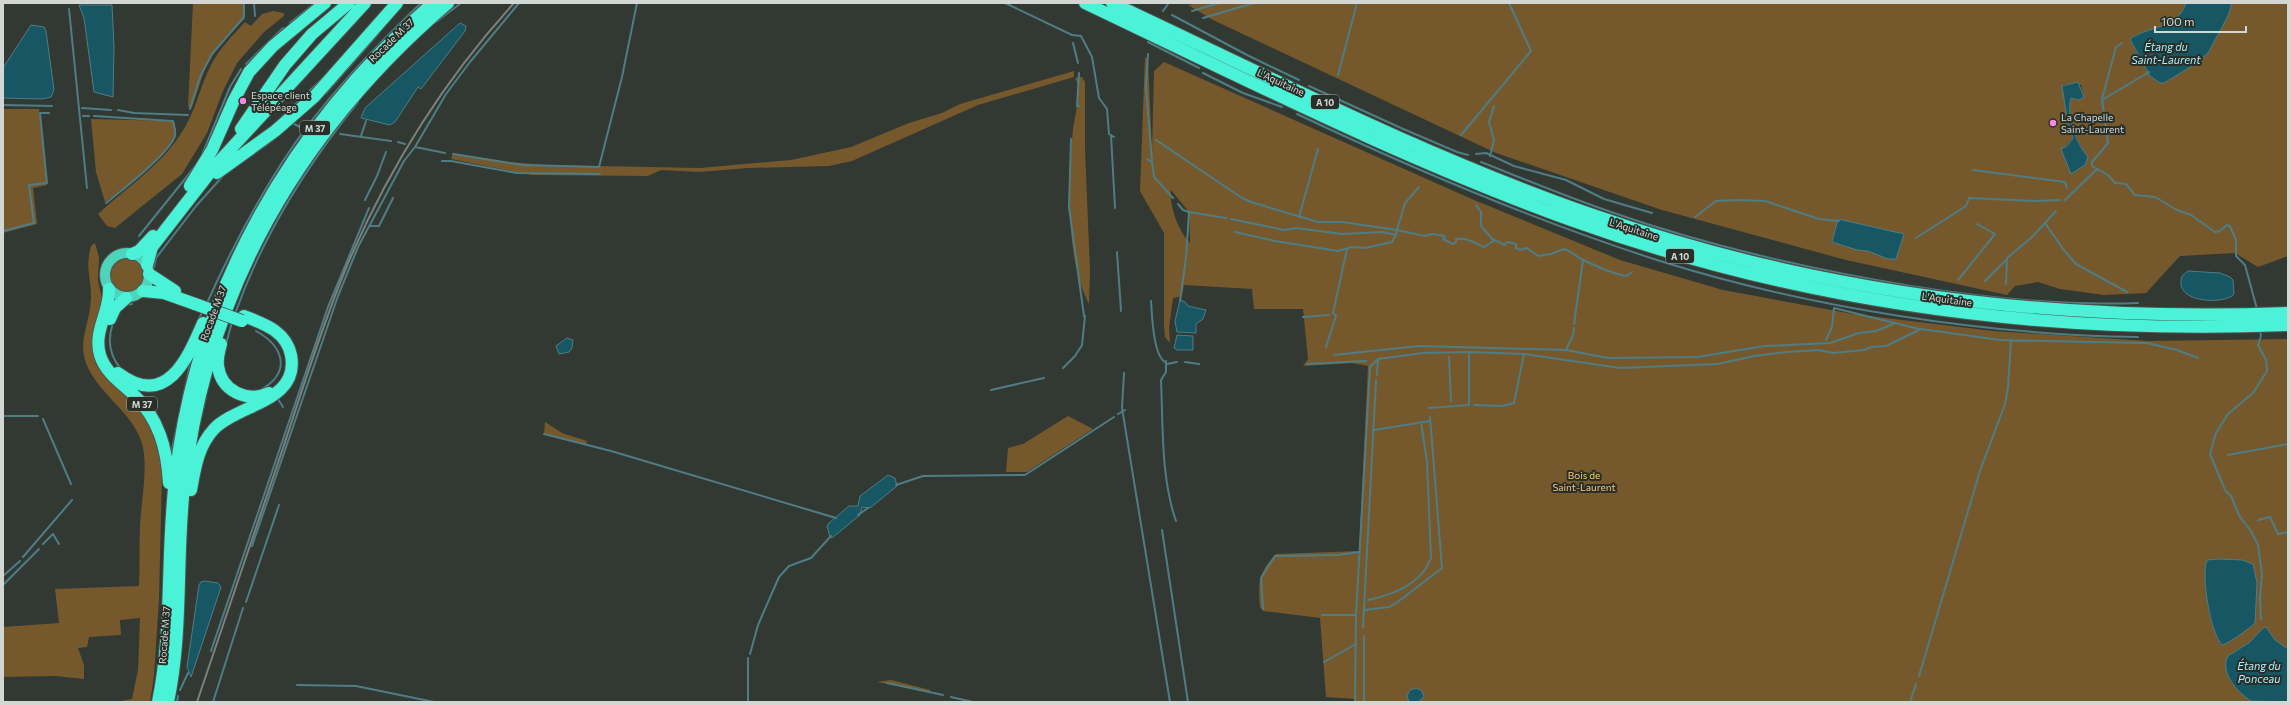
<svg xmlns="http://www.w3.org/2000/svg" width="2291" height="705" font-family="Commissioner,sans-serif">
  <rect width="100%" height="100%" fill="#323832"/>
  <!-- green -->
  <path fill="#75592d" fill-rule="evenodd" d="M193,3h52l-1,16 -27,29 -12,20 -13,39h-4z
    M1197,3h989c-8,24 -32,25 -52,33l-2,8 18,32 12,7 46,-30 20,-37 4,-13h56v253l-30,11 -23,-14 -55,3 -34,37 -42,2 -44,-6 -22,-7 -23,4 -8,9 -161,-35 -184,-50 -166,-57 -283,-133 -25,-15zM2075,83l6,2 2,8 -6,7 -6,-2c-5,19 6,44 17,60l-24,-10 9,-10 -6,-20 -4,-33z
    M273,11l11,2v3l-20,16 -27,31 -14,28 -16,42 -25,41 -67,54 -8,-2 -9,-12c28,-26 61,-47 82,-79 15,-21 19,-46 31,-70 8,-16 22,-30 34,-43l6,4 11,-12z
    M1145,57l3,3 4,91 2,-80 10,-9 310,138 146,60 103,30 130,24 140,17 156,10 139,-2v310l-13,-8 -10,-14 -15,15 -22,14 25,46h-897l-1,-3 -29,-2 -6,-79 -57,-7 -3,-4c-2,-25 -2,-34 16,-53l83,-3 9,-185 -16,-3 -49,3 5,-7 -5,-50h-49l-2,-20 -68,-4 -2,11 -9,2 -4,30 1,15 -5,-6 -1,-12v-92l-24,-42zM1171,190l18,22 1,31c-11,-11 -21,-37 -19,-53zM2219,559l16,1 22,25c-5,14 2,27 -5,41l-30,19c-12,-13 -21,-68 -15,-84z
    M1074,71v6l-96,28 -126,56 -23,5 -81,2 -49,4 -38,-2 -13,6 -116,-1 -81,-16 2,-6 55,9 38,3 154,3 91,-8 60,-13 58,-24 33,-10 18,-9z
    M1082,77l3,5v67l5,122 -1,33c-24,-46 -21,-124 -16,-175 2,-12 9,-42 2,-51z
    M3,109h36l8,76 -14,3 4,36 -34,9z
    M91,119l83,2c2,7 2,12 -1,18 -9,19 -51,51 -68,63l-9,-30z
    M95,243l4,14 -1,24 4,17 -8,51 48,61 17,30 3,33 -3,126 -5,77 -4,26h-34l16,-3 6,-29 2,-52 -20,2 1,15 -32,2 -2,10 -9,1 6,17v14l-29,-3 -52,1v-50l56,-4 -4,-34 84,-3c1,-20 0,-40 1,-60 1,-26 10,-65 0,-88 -9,-23 -32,-39 -46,-60 -22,-32 -4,-48 -3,-81 0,-20 -6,-29 0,-51z
    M109 275a18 18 0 1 1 36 0a18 18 0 1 1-36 0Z
    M1068,416l25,13 -66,43h-21l2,-24 15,-4z
    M545,422l17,11 25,8 -1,4 -42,-11z
    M891,680l39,10v2l-53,-10z"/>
  <!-- water -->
  <path fill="#165763" stroke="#4f7d85" d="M2186,3h46l-4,13 -20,37 -16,13 -28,17h-4l-10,-7 -20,-37c20,-14 47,-9 56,-36z
    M79,5h33l2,42 -1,50 -19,-5 -10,-74z
    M460,23l6,3 -1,5 -44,58 -3,-2 -23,35 -5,3 -29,-7 4,-10z
    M31,25l13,2 2,4 8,59 -3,7 -9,2 -39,-1v-30z
    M2078,82l6,15 -5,3 -8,-2c-5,19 5,45 17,59l-3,8 -14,9 -10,-25 6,-3 6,-8 -6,-20 -5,-32z
    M1838,219l66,15 -8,25h-8l-20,-8 -11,-1 -25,-8z
    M2188,271l32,2 10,4 3,3 1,14c-6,10 -62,11 -52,-18z
    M1180,300l5,2 3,4 18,4 -3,9 -7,5v9l-19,-1 -2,-11z
    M1177,335l16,1v14h-16l-3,-2z
    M567,338l6,2 -1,8 -3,4 -10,2 -3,-8z
    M888,475l7,3 2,8 -27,22 -8,-1 -2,8 -28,23 -2,-1 -3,-11 2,-3 20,-17h9l2,-10z
    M2219,559l23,1 11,4 4,19 -2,40c-5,5 -27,21 -33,22 -12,-13 -21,-69 -15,-85z
    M204,581l14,2 3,4 -30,90 -4,-10 12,-82 2,-3z
    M2266,627l9,13 13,9v53l-37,-1c-13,-8 -32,-29 -23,-45l22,-14 13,-14z
    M1417,688l5,3 2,6 -6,5h-9l-2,-6 3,-6z"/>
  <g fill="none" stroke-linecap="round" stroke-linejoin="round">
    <!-- stream -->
    <path stroke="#4f7d85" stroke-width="2" d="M254,3l1,13
      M1005,3l67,32 9,1 11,21 7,41 8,11 2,25 5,3
      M69,9l18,179
      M1163,11l5,-7
      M1192,11l27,-8
      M1172,15l75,40 52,25
      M1203,18l51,-15
      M436,22l25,-19
      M290,23l25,-20
      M1148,42l51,26
      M1073,43l5,20
      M1148,54l-2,33 6,75
      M246,64l37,-36
      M2149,72l-47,28 6,43 -16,19v4l16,9 7,8 11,1 9,11 20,2 22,13 14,5 24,17 5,-1 7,-6 3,1 6,14v16l9,9 12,44
      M1203,73l40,20 39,14
      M1338,75l19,-72
      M1309,86l92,42 56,24 11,3
      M326,93l53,-60
      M2102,99l14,-52 6,-4
      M3,105l49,1
      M1079,106h-2l2,-33
      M82,108l29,2
      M190,109l10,-32 12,-23 32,-37v-14
      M118,110l16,3 54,2
      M1297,114c118,56 239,107 363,147 147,46 324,74 478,76
      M83,116h6
      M94,116l78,5
      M281,118l42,-40
      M294,124l8,4
      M340,134l51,7
      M1111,135l4,73
      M1461,135l70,-84 -22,-48
      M361,136l5,-15
      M1071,139l-2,68 15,109
      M1156,140l86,58 9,4 67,20h24l55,8 8,-27 14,-16
      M398,142l7,2
      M415,147l30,6
      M453,154l70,11 76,2 23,-90 15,-74
      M1476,154l10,-1 28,13 52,14 38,19 48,14
      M202,155l28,-68 11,-18
      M1490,156l4,-16 -5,-18 5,-16
      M249,157l24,-17
      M1147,159l5,3 2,15 19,21
      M442,161h9l66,12 83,1
      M1481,162c43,17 86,35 130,50 97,34 198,57 300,74 75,12 151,20 227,17
      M1973,170l92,12 2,6
      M365,200l12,-24 9,-24
      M2065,200l32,-31
      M106,203c16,-13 63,-49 69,-67 1,-6 -1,-10 -2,-15
      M1178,204l5,6 6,2
      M1476,205l5,7v14l13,15
      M1299,217l19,-68
      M1695,217l21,-16 21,-1 28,1 54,18 20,2
      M1231,219l53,11 12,-2 46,6 41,-2 13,3 1,-5 28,6 7,-2 13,2 -2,3 10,5 3,-2v-3c12,-1 17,3 28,8l11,-7 10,5 2,-3 9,2v4l4,2 7,-2 11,8 13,-2 13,-5c8,2 12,8 19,11 14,6 28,14 43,16l6,-4
      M2045,223l18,26 13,15 51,28
      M370,226h9l14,-28
      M3,231l31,-8 -5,-38 18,-2 -7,-70h9
      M1235,232l40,9 63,10 14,-4 13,1 27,-6 4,-7
      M139,236l58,-72
      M1916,238l50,-32 3,-8 67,3 24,-1
      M1117,252l4,59
      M154,267l2,-9 40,-52 27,-30
      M1958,280l37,-46 -18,-10
      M1985,281l22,-22
      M2006,284l1,-26 24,-20 25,-27
      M1151,301c1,13 2,54 14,61
      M1180,301l6,-43 3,-46 37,6
      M207,303c22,-49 47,-97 76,-142 38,-59 88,-110 138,-158
      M125,305l7,-1
      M235,314c27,-77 72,-149 123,-212
      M1303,317l26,-2
      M199,319l4,-9
      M113,323c-6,17 -4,32 8,46
      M1574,324l9,-64
      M2260,329l1,7 -3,9 8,15 1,11 -14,22 -25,21 -12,19 -6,21 15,36 6,6 9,21 11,14 7,14 4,29 -2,25 1,20
      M256,331c27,15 36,40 6,58
      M1826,340l6,-13 2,-19 85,21
      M226,344l6,-22
      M1326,347l10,-31 -3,-3 14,-64
      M1566,350l42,8 89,-1 68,-11 65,-3 29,-10 17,-2 17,-7
      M1334,355l85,-9 147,4 7,-15 1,-7
      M1449,357l2,44
      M1166,361v11l-5,8c2,45 0,99 15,141
      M1185,362l14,2
      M1167,364l10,-2
      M1307,364l59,-3
      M1063,368l12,-12 7,-11 3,-29
      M1124,373l-2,35 48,294
      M1377,375l1,-15
      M991,390l53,-12
      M278,399l5,8
      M1474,405l28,1 12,-3 10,-49
      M1429,408l40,-3v-53l55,2 96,14 98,-4 36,-8 33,-4 32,-2 14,3 31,-3 7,-3 15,-1 35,-17 79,11 147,3 30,7 21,8
      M1118,414l7,-4
      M3,416h35
      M43,419l28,65
      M200,422l6,-25
      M1374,430l56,-9
      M544,434l67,17 225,67
      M171,454l19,-89
      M2228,455l60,-11
      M896,485l27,-9 102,-1 89,-58
      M858,515l10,-7
      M2258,520l12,-3 8,17 10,-2
      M1162,530l26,172
      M43,544l10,-10 6,10
      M252,546l86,-250 20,-49 46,-86 11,-14 31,-53 24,-32 49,-59
      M23,557l49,-57
      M3,576l17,-15
      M3,585l36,-36
      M1368,600c24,-5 54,-16 63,-42l-4,-96 -6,-40
      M246,602l33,-97
      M1263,609l-2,-31 14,-22 63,-1 21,-3
      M1364,610l25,-3 6,-3 47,-36 -12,-151
      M1322,615h34
      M1363,627l13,-247
      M211,651l117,-344 41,-99
      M750,654l8,-29 21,-48 10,-11 22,-8 20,-22
      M748,658v44
      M1324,662l32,-18
      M1919,676l61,-205 25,-67 3,-16 3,-48
      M887,683l56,12
      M297,685l59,1 78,16
      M180,690l8,-17
      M951,697l22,5
      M177,702l1,-6
      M213,702l30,-94
      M1355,702l1,-87 14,-248 8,-8 45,-6 46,-1
      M1364,702v-66
      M1910,702l6,-18"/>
    <!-- major casing -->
    <g stroke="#4f554f" stroke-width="12">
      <path id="major" d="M105 275a22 22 0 1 1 44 0a22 22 0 1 1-44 0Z"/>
    </g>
    <!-- highway casing -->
    <g stroke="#4f554f" stroke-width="14">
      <path id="highway" d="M1085,3c160,76 319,157 486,217 231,83 473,115 717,105
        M1112,3c158,74 316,155 481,212 224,78 458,107 695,98
        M241,129l44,-64 27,-31 37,-31
        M217,173l58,-42 39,-34 83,-94
        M190,186l22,-36 22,-50 15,-28 24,-26 52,-43
        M132,254l7,-3 14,-15
        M147,265l5,-18 63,-81 150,-163
        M149,274l26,17
        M109,289c1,23 -16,42 -9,66 5,17 20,27 33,39 26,24 34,55 36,89
        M143,291l21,2 31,11
        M110,319l5,-11 11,-10
        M221,344c-2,7 -4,15 -3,22 3,25 29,37 51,27
        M118,373c48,36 69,-13 85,-50
        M191,490c4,-22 7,-44 23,-61 24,-25 86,-27 77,-74 -5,-24 -27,-31 -47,-39
        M158,702c15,-73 8,-148 17,-222 20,-187 117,-355 258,-477
        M168,702c15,-71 8,-144 16,-215 22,-197 115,-356 264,-484"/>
    </g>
    <!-- major -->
    <use href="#major" stroke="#4fd4bc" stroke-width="10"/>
    <!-- highway -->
    <use href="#highway" stroke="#4af2d7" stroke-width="12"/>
    <!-- rail -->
    <path stroke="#7c817c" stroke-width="2" d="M197,702c29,-85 57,-169 86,-254 20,-60 39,-122 63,-180 41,-97 97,-187 168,-265"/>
    <!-- highway-bridge casing -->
    <g stroke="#4f554f" stroke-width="14" stroke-linecap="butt">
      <path id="highway-bridge" d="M195,304l47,17"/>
    </g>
    <!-- highway-bridge -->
    <use href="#highway-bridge" stroke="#4af2d7" stroke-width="12"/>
  </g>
  <!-- markers -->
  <g fill="#fc86e3" stroke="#282e28" stroke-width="1.5">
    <circle cx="243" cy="101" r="4"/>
    <circle cx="2053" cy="123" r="4"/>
  </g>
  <g text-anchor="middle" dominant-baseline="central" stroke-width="4" stroke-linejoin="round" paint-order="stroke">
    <!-- shield labels -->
    <g fill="#282e28" stroke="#a0a4a0" stroke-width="1">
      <rect x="1311" y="95" width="28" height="14" rx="3"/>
      <rect x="300" y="121" width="30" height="14" rx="3"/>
      <rect x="1666" y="249" width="28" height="14" rx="3"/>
      <rect x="127" y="397" width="30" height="14" rx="3"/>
    </g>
    <g font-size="9" font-weight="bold" fill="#d3d7d3">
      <text x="1325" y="102">A 10</text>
      <text x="315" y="128">M 37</text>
      <text x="1680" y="256">A 10</text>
      <text x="142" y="404">M 37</text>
    </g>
    <!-- street labels -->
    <g font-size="10" fill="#d3d7d3" stroke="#282e28">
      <text transform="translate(391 40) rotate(-44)">Rocade M 37</text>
      <text transform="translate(1281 82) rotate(25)">L'Aquitaine</text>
      <text transform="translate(1634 229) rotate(18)">L'Aquitaine</text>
      <text transform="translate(1947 299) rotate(8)">L'Aquitaine</text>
      <text transform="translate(213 313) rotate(-70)">Rocade M 37</text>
      <text transform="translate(164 635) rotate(-86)">Rocade M 37</text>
    </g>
    <!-- poi labels -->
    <g font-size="10" fill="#d3d7d3" stroke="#282e28" text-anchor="start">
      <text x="251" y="95">Espace client<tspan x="251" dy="12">Télépéage</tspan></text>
      <text x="2061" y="117">La Chapelle<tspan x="2061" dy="12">Saint-Laurent</tspan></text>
    </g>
    <!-- park labels -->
    <g font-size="10" fill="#f9c779" stroke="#282e28">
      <text x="1584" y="475">Bois de<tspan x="1584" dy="12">Saint-Laurent</tspan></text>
    </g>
    <!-- water labels -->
    <g font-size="11" font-style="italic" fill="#adedfb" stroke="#282e28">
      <text x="2166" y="46">Étang du<tspan x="2166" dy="13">Saint-Laurent</tspan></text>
      <text x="2259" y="665">Étang du<tspan x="2259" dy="13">Ponceau</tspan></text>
    </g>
  </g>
  <!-- border -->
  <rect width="2291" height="705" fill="none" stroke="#d3d7d3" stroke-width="8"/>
  <!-- scale -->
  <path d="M2155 26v6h91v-6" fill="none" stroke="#d3d7d3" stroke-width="2"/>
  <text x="2161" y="26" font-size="12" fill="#d3d7d3" stroke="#282e28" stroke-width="3" paint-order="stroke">100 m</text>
</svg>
